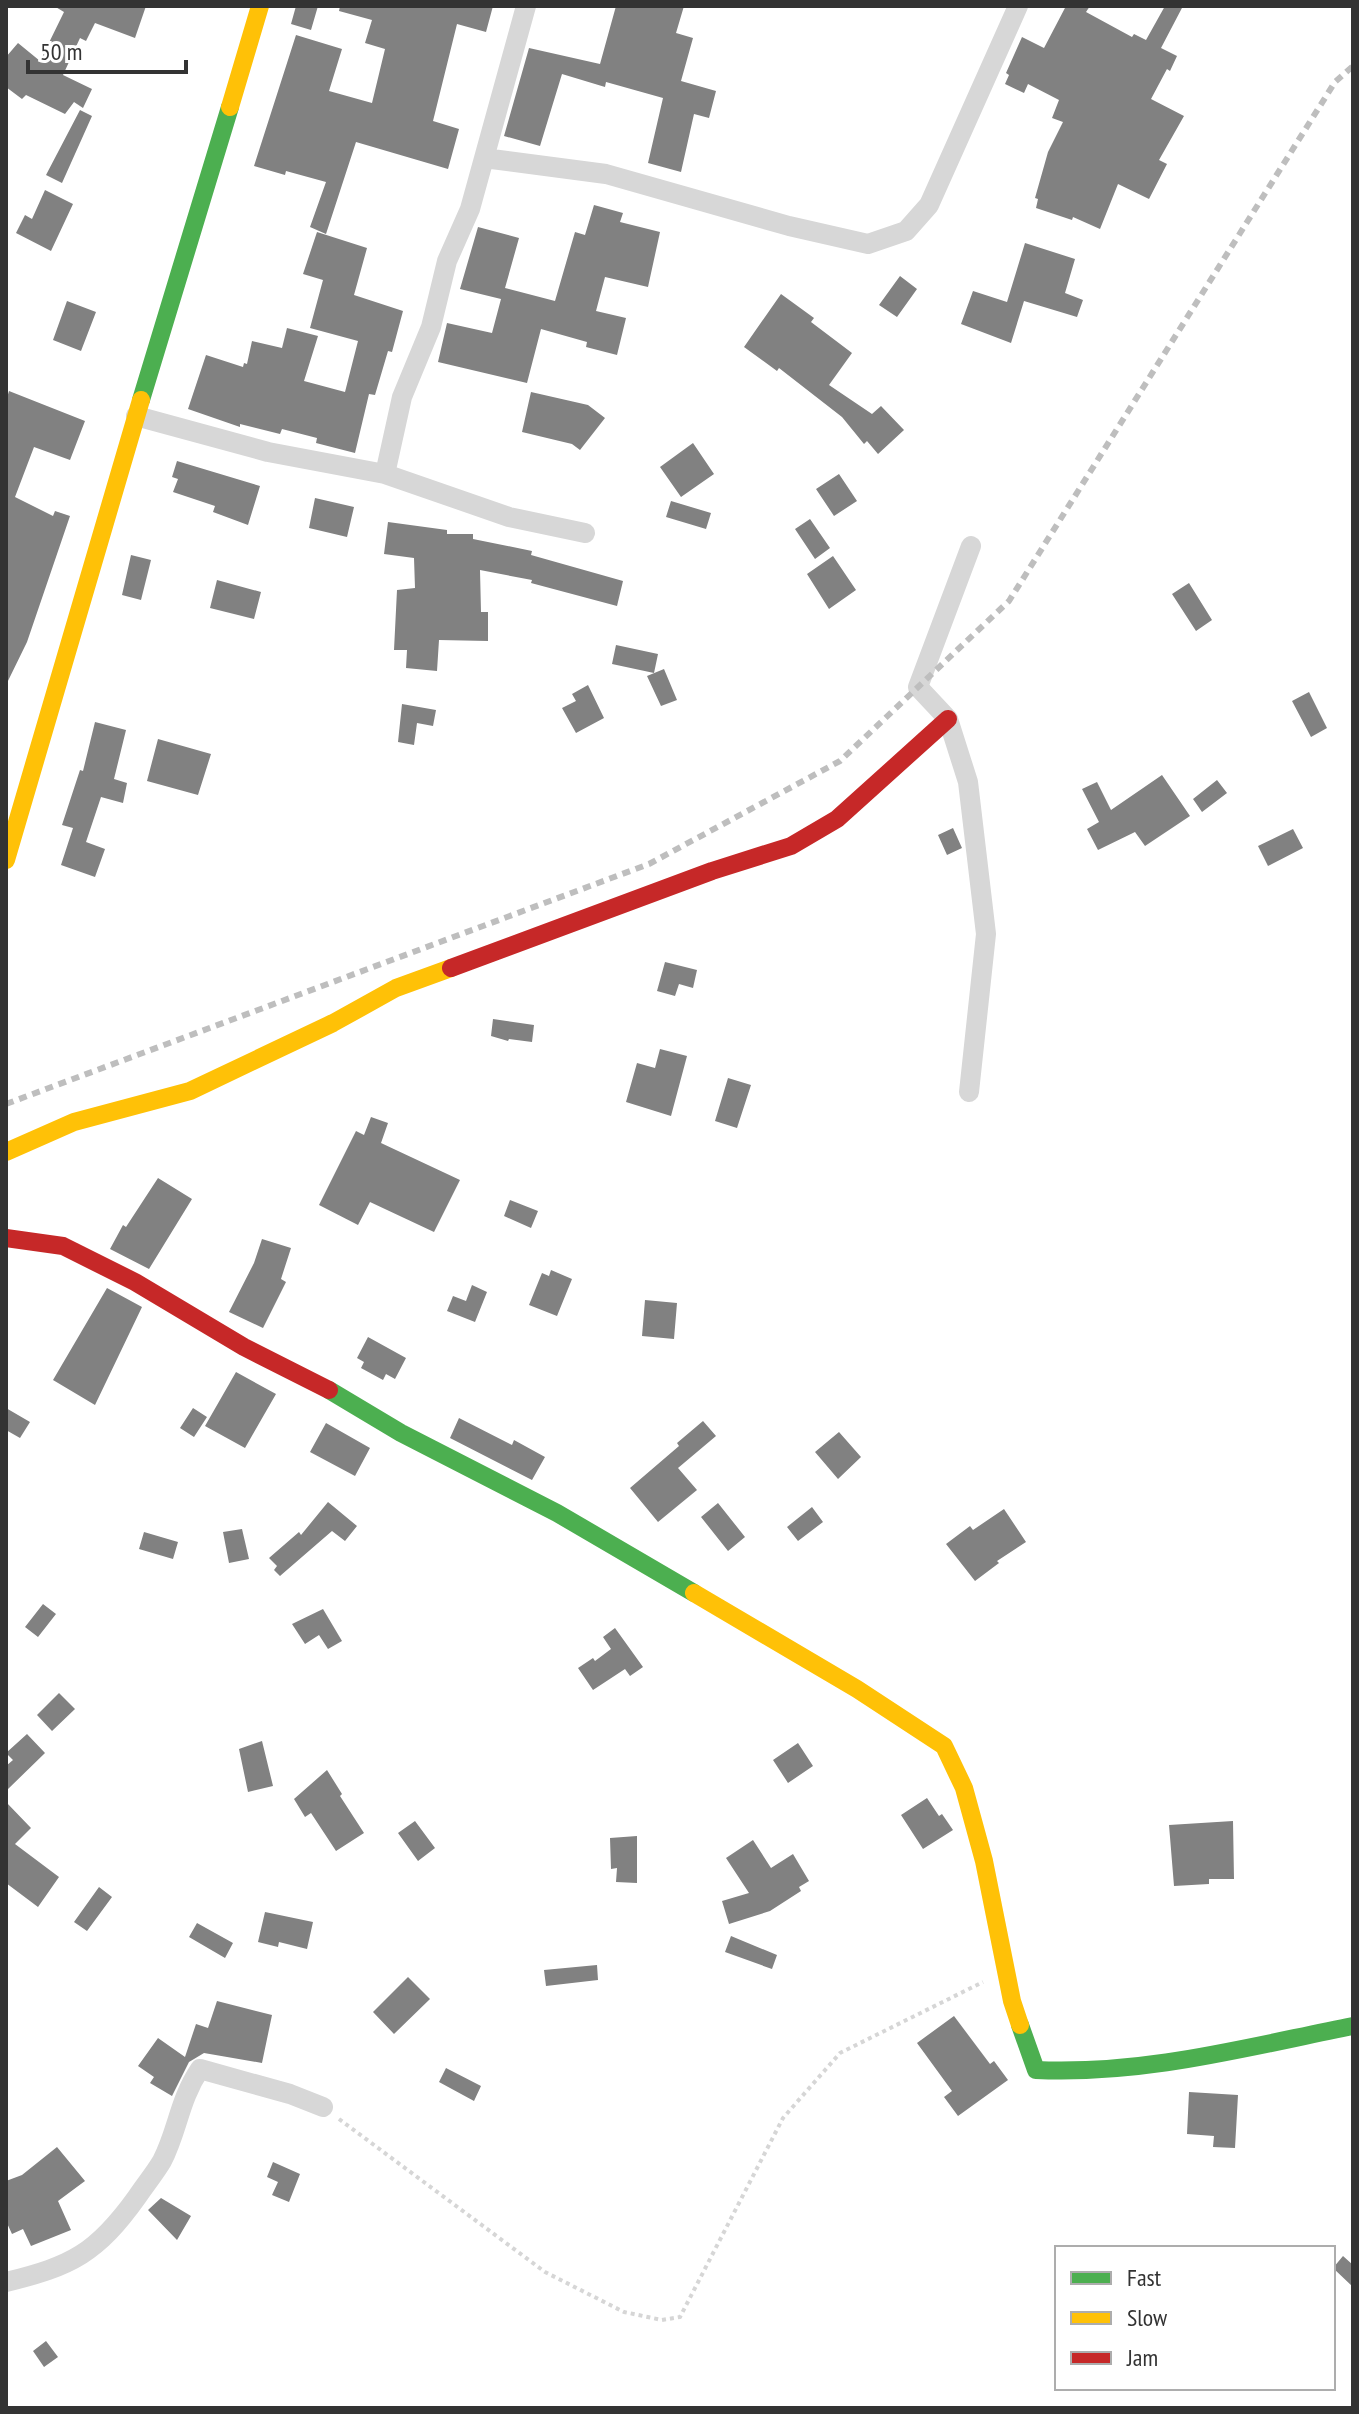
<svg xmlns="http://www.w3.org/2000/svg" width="1359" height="2414" font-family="'PT Sans Narrow',sans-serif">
  <rect width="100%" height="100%" fill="#fff"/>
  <!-- building -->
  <path fill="#818181" d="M54,6h92l-11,32 -40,-15 -9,18 -6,-3 -17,37 29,14 -9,19 -9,-6 -9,12 -39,-19 -4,4 -16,-12v-30l12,-14 22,18 24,-49z
    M296,6h22l-7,24 -20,-6z
    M340,6h153l-7,26 -29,-8 -24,97 26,8 -11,40 -92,-27 -30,92 -16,-7 16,-45 -40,-11 -1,4 -31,-9 42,-131 46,14 -13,42 43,12 13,-54 -20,-6 7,-23 -33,-9z
    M616,6h68l-8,27 17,5 -12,43 35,10 -7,27 -15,-4 -13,58 -33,-9 15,-65 -57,-16 -1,5 -43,-13 -22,72 -36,-10 25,-88 71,16z
    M1066,6h24l-4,6 46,25 2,-3 12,6 19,-34h18l-22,42 16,8 -7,15 -3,-2 -16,30 33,17 -25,44 8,4 -18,35 -31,-15 -18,45 -27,-12 -1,3 -36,-12 2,-9 -3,-1 13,-46 15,-30 -11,-4 7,-18 -31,-16 -4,9 -19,-9 4,-9 -3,-2 16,-36 22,11z
    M80,110l12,6 -30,67 -16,-8z
    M45,190l28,14 -22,47 -35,-18 9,-18 7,4z
    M594,205l29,8 -3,9 40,10 -12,55 -43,-10 -9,34 30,7 -9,37 -31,-8 1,-5 -46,-13 -14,54 -89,-21 9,-39 45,10 9,-34 -41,-10 18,-62 41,11 -14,50 50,13 20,-69 10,3z
    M317,232l50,16 -13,47 49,16 -11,41 -4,-1 -13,44 -6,-1 -14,59 -39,-10 1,-5 -35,-9 -2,5 -40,-10v3l-52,-18 18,-54 37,12 1,-4 3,1 5,-23 30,7 5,-20 31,8 -14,45 41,11 13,-51 -48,-13 13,-48 -20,-6z
    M1025,243l50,16 -10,34 18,7 -6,17 -53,-16 -13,42 -50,-19 12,-33 34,11z
    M900,276l17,13 -20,28 -18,-12z
    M781,294l33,24 -3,4 41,31 -23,32 43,29 9,-8 23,24 -26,24 -11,-13 -3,3 -22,-27 -63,-49 -2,3 -33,-24z
    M67,301l29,11 -15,39 -28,-11z
    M9,391l76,30 -15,39 -36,-13 -19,50 38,19 2,-5 15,5 -43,126 -21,43v-284z
    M531,392l57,13 17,13 -25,32 -8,-6 -50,-12z
    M693,443l21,31 -33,23 -21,-30z
    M177,461l83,25 -12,39 -35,-13 2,-6 -42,-14 5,-13 -6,-2z
    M839,474l18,27 -23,15 -18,-27z
    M315,498l39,9 -7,30 -38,-9z
    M671,501l40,12 -5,16 -40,-12z
    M810,519l20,29 -15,11 -20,-30z
    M388,522l59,8v4h26v5l59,12 -1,4 92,26 -6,25 -86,-23 1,-3 -52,-10 1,42h7v29l-49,-1 -2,31 -31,-3 1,-18h-13l3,-60 18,-2 -1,-30 -30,-4z
    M131,555l20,5 -10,40 -19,-5z
    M833,556l23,34 -27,19 -22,-35z
    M217,580l44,12 -7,27 -44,-11z
    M1189,583l23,37 -16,11 -24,-37z
    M616,645l42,9 -4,19 -42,-9z
    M664,669l13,31 -16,6 -14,-30z
    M588,685l16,33 -28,15 -14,-25 14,-7 -4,-7z
    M1309,692l18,36 -16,9 -19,-36z
    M402,704l34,6 -3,16 -16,-3 -3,22 -16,-3z
    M95,722l31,8 -12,49 13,4 -4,20 -22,-6 -15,45 19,7 -10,28 -34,-12 12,-37 -11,-3 18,-55 3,1z
    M158,739l53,15 -13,41 -51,-14z
    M1162,775l28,41 -45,30 -10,-14 -37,18 -11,-21 12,-7 -17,-33 15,-7 14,28z
    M1217,780l10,13 -25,19 -9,-13z
    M953,828l9,20 -15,7 -9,-20z
    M1293,829l10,19 -35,18 -10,-20z
    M665,962l32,8 -4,18 -14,-4 -4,12 -18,-5z
    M493,1019l41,6 -2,17 -23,-3 -1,2 -17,-5z
    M660,1049l27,7 -16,60 -45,-14 11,-39 18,5z
    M728,1078l23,7 -14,43 -22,-7z
    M371,1117l17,6 -7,20 79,37 -26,52 -64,-30 -12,23 -39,-20 37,-74 8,4z
    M158,1178l34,21 -43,70 -39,-20 13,-24 3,2z
    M510,1200l28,11 -7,17 -27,-12z
    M262,1239l29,9 -10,31 5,3 -23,46 -34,-16 25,-49z
    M551,1270l21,9 -15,37 -28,-11 13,-32 7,3z
    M472,1285l15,7 -12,30 -28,-11 6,-15 13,5z
    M107,1288l35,19 -47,98 -42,-25z
    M645,1300l32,3 -3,36 -32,-3z
    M368,1337l38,21 -11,21 -9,-5 -3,6 -22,-12 3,-6 -7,-4z
    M236,1372l40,22 -31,54 -40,-22z
    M6,1408l24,14 -10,16 -14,-8z
    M193,1408l14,9 -13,20 -14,-9z
    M459,1418l53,27 2,-5 31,17 -13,23 -82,-42z
    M703,1421l13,15 -38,32 19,22 -39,32 -28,-34 49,-42 -2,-3z
    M326,1423l44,25 -15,28 -45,-24z
    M839,1432l22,25 -23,22 -23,-27z
    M328,1502l29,24 -12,15 -13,-10 -52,45 -6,-6 3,-4 -8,-8 30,-26 2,3z
    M718,1503l27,34 -17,14 -27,-34z
    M812,1507l11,15 -25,19 -11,-14z
    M1004,1509l22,33 -29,19 2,2 -24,18 -29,-37 24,-18 3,4z
    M242,1529l7,30 -20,4 -6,-31z
    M144,1532l34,10 -5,17 -34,-10z
    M43,1604l13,10 -18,23 -13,-10z
    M323,1609l19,32 -14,8 -9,-14 -14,9 -13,-20z
    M615,1628l28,39 -13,9 -5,-7 -32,21 -15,-22 15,-10 2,3 16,-12 -8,-12z
    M59,1693l16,16 -23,22 -15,-16z
    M27,1734l18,19 -39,38v-25l7,-6 -7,-7z
    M262,1741l11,45 -25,6 -9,-43z
    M798,1743l15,23 -25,17 -15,-23z
    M327,1770l15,24 -2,2 24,37 -28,18 -25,-38 -6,4 -11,-18z
    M927,1798l12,18 3,-2 11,16 -30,19 -22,-34z
    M6,1802l25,26 -16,16 44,33 -21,30 -32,-24z
    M415,1821l20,27 -17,13 -20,-28z
    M1233,1821l1,58h-25v5l-35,2 -5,-61z
    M637,1836v47l-21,-1 1,-14 -6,1 -1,-31z
    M753,1840l18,28 22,-14 16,27 -10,6 2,4 -31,20 -41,13 -7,-23 27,-8 -23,-35z
    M99,1887l13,10 -25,34 -13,-9z
    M265,1912l48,10 -6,27 -28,-7 -1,5 -20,-5z
    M197,1923l36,20 -8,15 -36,-21z
    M731,1936l46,19 -5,14 -47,-17z
    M597,1965l1,15 -52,6 -2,-16z
    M408,1977l22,22 -36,35 -21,-22z
    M217,2001l55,14 -10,48 -58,-10 -15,9 -17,34 -22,-13 4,-6 -16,-11 20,-28 27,19 11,-33 12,4z
    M954,2016l36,48 4,-3 14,19 -50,36 -14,-19 8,-6 -35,-48z
    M446,2068l35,18 -7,15 -35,-19z
    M1189,2092l49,3 -3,53 -22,-1 1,-11 -27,-2z
    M57,2147l28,34 -27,20 13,29 -40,16 -8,-17 -11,5 -6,-13v-40l16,-6z
    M273,2162l27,12 -11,28 -17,-7 6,-13 -11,-5z
    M161,2198l30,18 -14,24 -29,-30z
    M1343,2256l10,9v22l-20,-19z
    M46,2341l12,16 -14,10 -11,-16z"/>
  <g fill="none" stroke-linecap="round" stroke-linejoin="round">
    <!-- path -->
    <path stroke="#d6d6d6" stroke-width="4" stroke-dasharray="4 4" stroke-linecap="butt" d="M339,2119l206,153 79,40 38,8 18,-3 103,-199 57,-65 143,-71"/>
    <!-- street -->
    <path stroke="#d7d7d7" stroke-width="20" d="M484,158l122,16 183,52 79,18 38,-13 23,-26 89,-199
      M136,416l132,36 117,22 124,43 76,16
      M385,474l17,-77 29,-70 16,-66 23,-52 56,-203
      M969,1092l17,-158 -18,-152 -20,-63 -30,-32 53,-141
      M6,2282c66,-16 91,-29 131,-85 8,-12 18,-24 25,-36 16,-31 17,-61 38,-92l90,25 33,13"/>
    <!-- fast -->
    <path stroke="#4caf50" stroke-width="18" d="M141,400l89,-293
      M329,1390l72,43 156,80 137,80
      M1020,2025l16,45c109,5 211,-23 317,-44"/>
    <!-- slow -->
    <path stroke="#ffc107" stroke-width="18" d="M230,107l30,-101
      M6,860l135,-460
      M6,1152l68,-30 116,-31 143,-68 63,-35 55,-20
      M694,1593l163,96 87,57 20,42 20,73 28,140 8,24"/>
    <!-- jam -->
    <path stroke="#c62828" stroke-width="18" d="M451,968l261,-97 79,-25 46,-27 111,-100
      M6,1238l57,8 72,36 109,65 85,43"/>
    <!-- rail -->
    <path stroke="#bebebe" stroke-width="6" stroke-dasharray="8 6" stroke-linecap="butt" d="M6,1104l643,-240 191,-103 169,-160 326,-519 18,-16"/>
  </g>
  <!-- border -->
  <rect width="1359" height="2414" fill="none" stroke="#333333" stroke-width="16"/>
  <!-- legend -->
  <rect x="1055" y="2246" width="280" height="144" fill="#ffffff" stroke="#adadad" stroke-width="2"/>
  <rect x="1071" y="2272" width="40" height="12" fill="#4caf50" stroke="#adadad" stroke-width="2"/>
  <text x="1127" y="2286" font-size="24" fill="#333333">Fast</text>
  <rect x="1071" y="2312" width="40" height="12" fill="#ffc107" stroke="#adadad" stroke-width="2"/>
  <text x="1127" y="2326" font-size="24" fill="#333333">Slow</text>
  <rect x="1071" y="2352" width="40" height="12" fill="#c62828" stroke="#adadad" stroke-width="2"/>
  <text x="1127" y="2366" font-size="24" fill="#333333">Jam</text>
  <!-- scale -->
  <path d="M28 60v12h158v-12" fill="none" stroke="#333333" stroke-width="4"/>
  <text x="40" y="60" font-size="24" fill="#333333" stroke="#ffffff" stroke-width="6" paint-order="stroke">50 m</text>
</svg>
